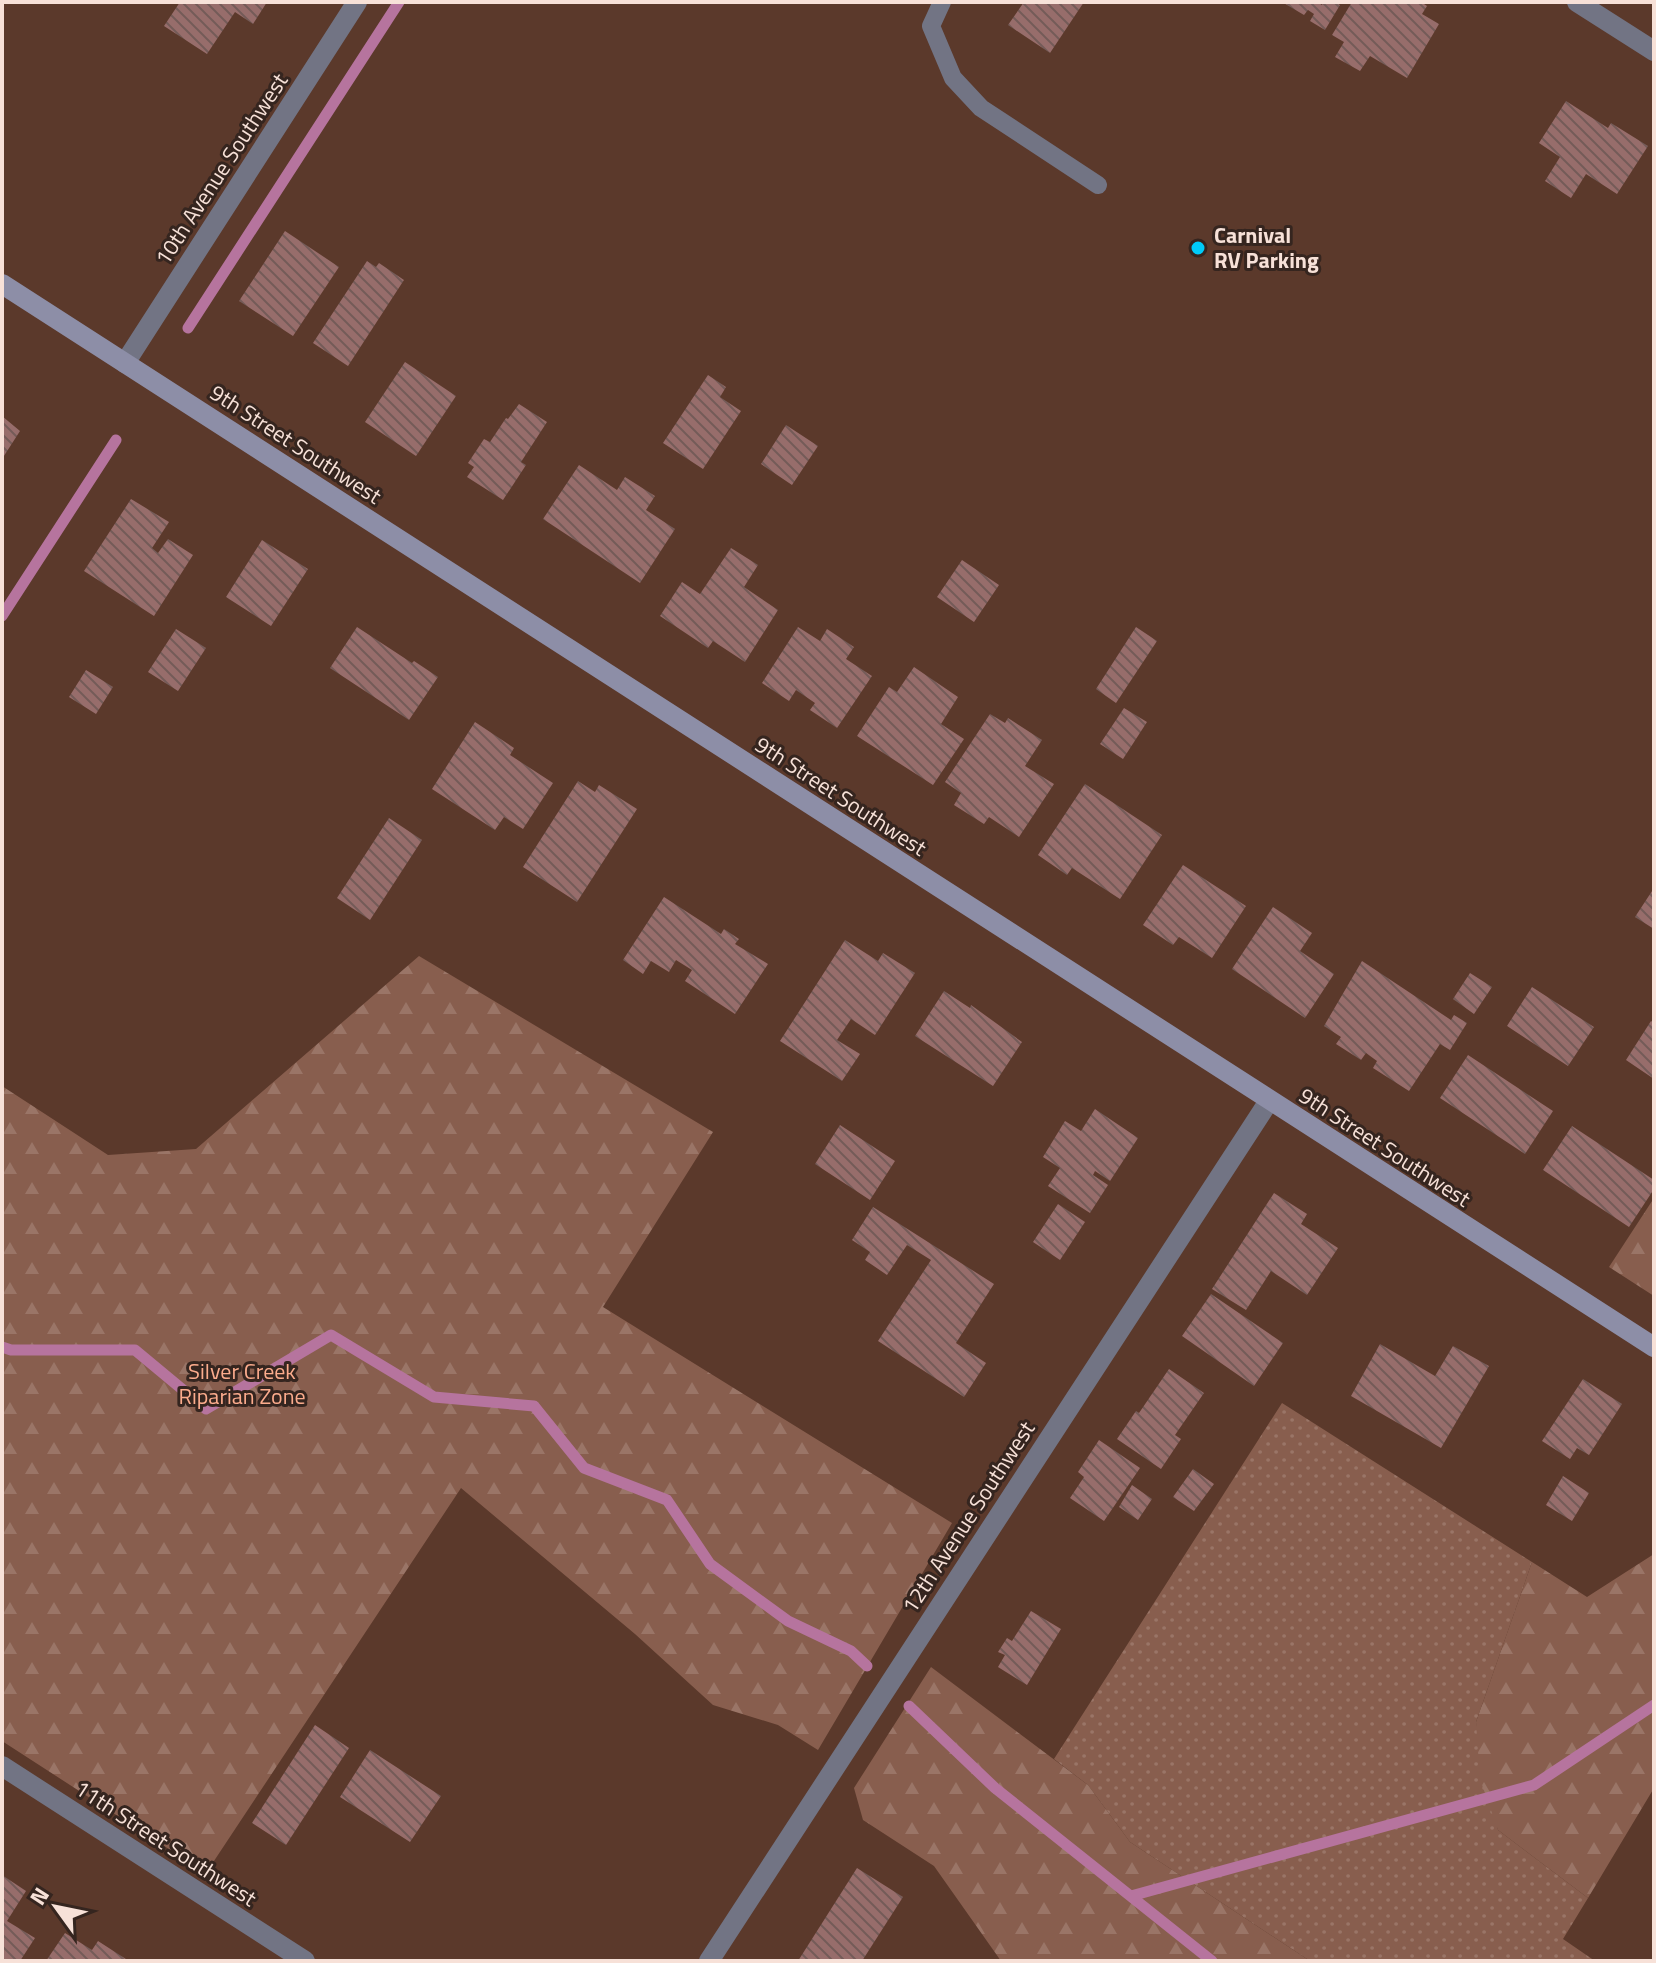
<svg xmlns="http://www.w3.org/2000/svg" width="1656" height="1963" font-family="'Titillium Web',sans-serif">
  <defs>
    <pattern id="grass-dots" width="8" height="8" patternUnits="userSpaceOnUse" patternTransform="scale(2)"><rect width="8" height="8" fill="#885e4e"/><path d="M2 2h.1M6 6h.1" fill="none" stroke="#9a7567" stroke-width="1.8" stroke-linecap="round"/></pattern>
    <pattern id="forest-firs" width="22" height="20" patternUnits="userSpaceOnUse" patternTransform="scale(2)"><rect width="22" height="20" fill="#885e4e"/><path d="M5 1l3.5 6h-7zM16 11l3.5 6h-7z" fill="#9a7567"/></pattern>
    <pattern id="building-back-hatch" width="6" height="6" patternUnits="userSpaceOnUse" patternTransform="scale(2)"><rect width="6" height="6" fill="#976d6b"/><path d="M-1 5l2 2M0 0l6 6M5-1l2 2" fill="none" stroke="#745b58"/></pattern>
  </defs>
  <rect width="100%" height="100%" fill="#5b392b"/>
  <!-- grass -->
  <path fill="url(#grass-dots)" d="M1282,1403l250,159 -56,160 22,108 90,68 -25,41 32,22h-285l-180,-119 -42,-57 -34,-26z"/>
  <!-- forest -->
  <path fill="url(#forest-firs)" d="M419,956l294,176 -110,175 349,216 -134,227 -40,-25 -65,-20 -78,-71 -174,-146 -255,385 -204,-132v-655l106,69 88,-6z
    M1654,1198v98l-45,-29z
    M1654,1554v234l-66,110 -90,-68 -18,-51 -4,-57 56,-160 55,35z
    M931,1667l157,118 42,57 180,119h-309l-67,-95 -71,-46 -9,-32z"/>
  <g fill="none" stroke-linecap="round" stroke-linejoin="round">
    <!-- stream -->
    <path stroke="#b6749e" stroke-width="11" d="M188,328l211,-326
      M2,616l114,-176
      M2,1347l9,3h124l71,59 125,-74 103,62 100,9 50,62 83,32 43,64 78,57 63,30 16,15
      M909,1706l86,82 217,173
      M1131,1896l403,-111 120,-80"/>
  </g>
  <!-- building -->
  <path fill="url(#building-back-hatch)" d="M180,2h87l-14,22 -18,-12 -28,42 -43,-28z
    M1024,2h60l-34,51 -42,-28z
    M1282,2h35l5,3 1,-3h12l5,3 -15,25 -15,-9 4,-7 -6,-4 -4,5z
    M1352,2h69l6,4 -5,8 17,10 -32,54 -37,-22 -10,15 -25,-14 9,-15 -12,-7z
    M1566,101l42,27 3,-5 37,23 -31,48 -31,-20 -15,24 -26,-17 15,-24 -21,-14z
    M285,231l54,36 -46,69 -54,-35z
    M367,261l9,6 3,-4 25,17 -56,86 -35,-23z
    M405,362l51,34 -40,60 -51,-34z
    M708,375l18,12 -6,10 21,14 -38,58 -40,-26z
    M519,404l28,18 -26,40 5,3 -23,35 -36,-23 7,-10 -6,-4 16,-24 6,3 16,-24 2,1z
    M2,416l18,15 -18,28z
    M786,425l32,21 -26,39 -31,-21z
    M579,465l38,25 8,-13 30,19 -9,14 29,19 -35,54 -97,-64z
    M131,499l38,23 -17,26 6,5 10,-14 25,16 -39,61 -70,-45z
    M262,540l46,29 -37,57 -45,-29z
    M731,548l27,17 -14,22 34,23 -33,52 -32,-21 -5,7 -48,-32 22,-34 18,12z
    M962,560l37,25 -25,37 -37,-25z
    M357,627l55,36 2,-2 24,16 -29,43 -79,-52z
    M798,627l22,14 7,-12 27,18 -8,12 26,17 -35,52 -27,-18 5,-7 -19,-13 -7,11 -27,-18z
    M1136,627l21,14 -41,62 -20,-14z
    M176,629l30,19 -28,43 -30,-19z
    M914,667l44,30 -17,27 23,15 -31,46 -76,-49 32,-49 8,5z
    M86,670l27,17 -17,27 -27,-17z
    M1124,708l23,14 -24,37 -23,-15z
    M990,714l15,9 3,-5 34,22 -17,26 29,18 -35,53 -30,-20 -5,7 -30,-19 7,-12 -16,-11z
    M475,722l39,26 -4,7 43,28 -30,46 -19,-12 -9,13 -63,-41z
    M578,781l17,11 4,-7 38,24 -60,93 -54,-35z
    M1085,784l77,51 -42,64 -48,-31 -5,7 -29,-20z
    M389,818l33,22 -52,80 -33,-22z
    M1183,865l63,41 -34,52 -33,-21 -6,8 -30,-20z
    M1654,888v41l-19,-12z
    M664,897l57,37 3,-5 15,10 -4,5 33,20 -33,50 -50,-33 7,-11 -16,-10 -7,12 -18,-11 -8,13 -20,-14z
    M1273,907l39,26 -12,18 34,23 -29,44 -73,-49z
    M845,940l33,21 5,-8 32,20 -40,62 -24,-16 -14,21 23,14 -18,27 -62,-40z
    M1362,961l89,59 3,-5 13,8 -17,27 -10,-6 -31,47 -36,-23 4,-7 -11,-8 -5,7 -25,-16 5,-7 -17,-11z
    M1470,973l22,14 -18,27 -21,-15z
    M1532,987l62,40 -26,39 -61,-40z
    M944,991l26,17 1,-3 51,37 -29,44 -78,-50z
    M1651,1021l3,2v56l-28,-19z
    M1468,1055l85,56 -28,43 -85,-56z
    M1095,1109l43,29 -28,43 -15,-10 -2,4 15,10 -18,28 -42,-27 12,-18 -17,-11 22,-36 16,10z
    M840,1125l55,36 -25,39 -55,-36z
    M1572,1126l82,54v9l-25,38 -86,-57z
    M1274,1193l33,21 -6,10 37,24 -31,47 -36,-24 -25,39 -34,-21z
    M1058,1204l27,18 -25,38 -27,-18z
    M873,1207l121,77 -38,59 30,20 -22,34 -86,-56 53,-81 -24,-15 -20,30 -22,-15 5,-8 -18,-12z
    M1211,1294l72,49 -29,43 -72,-50z
    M1380,1344l55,32 18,-30 36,20 -48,82 -90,-52z
    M1169,1369l35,24 -29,42 6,4 -20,30 -44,-30 19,-28 3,2z
    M1583,1379l39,25 -33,51 -12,-7 -7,11 -28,-18z
    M1099,1440l41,28 -36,53 -34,-23 14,-21 -6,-5z
    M1193,1469l21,15 -20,27 -21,-14z
    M1563,1476l26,17 -17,28 -26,-16z
    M1132,1485l20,14 -14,21 -19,-13z
    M1031,1611l30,18 -34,56 -29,-18 7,-12 -7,-3 9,-14 5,3z
    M315,1725l34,23 -63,97 -34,-22z
    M370,1750l71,46 -31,46 -70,-45z
    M857,1868l46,29 -41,64h-64z
    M2,1875l24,16 -19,30 28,17 -15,23h-18z
    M65,1933l27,17 6,-9 31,20h-83z"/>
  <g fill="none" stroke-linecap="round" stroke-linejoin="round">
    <!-- lane -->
    <path stroke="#727484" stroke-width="18" d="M942,2l-11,24 22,52 28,30 117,77"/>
    <!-- street -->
    <path stroke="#727484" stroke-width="20" d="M1577,2l77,49
      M125,363l232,-361
      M2,1766l303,195
      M709,1961l560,-860"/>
    <!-- secondary -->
    <path stroke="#8d8ea7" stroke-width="20" d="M2,284l1652,1063"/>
  </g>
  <!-- markers -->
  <circle fill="#00cbf9" stroke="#35251f" stroke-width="3" cx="1198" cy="248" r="8"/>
  <g text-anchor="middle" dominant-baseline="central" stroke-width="6" stroke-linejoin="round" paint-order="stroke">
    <!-- street labels -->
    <g font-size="22" fill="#f7e1d8" stroke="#35251f">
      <text transform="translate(221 169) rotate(-57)">10th Avenue Southwest</text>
      <text transform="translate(296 444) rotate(33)">9th Street Southwest</text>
      <text transform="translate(841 796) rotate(33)">9th Street Southwest</text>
      <text transform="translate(1385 1147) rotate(33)">9th Street Southwest</text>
      <text transform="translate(968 1517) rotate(-57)">12th Avenue Southwest</text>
      <text transform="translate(166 1843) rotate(33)">11th Street Southwest</text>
    </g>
    <!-- poi labels -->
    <g font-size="22" font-weight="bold" fill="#f7e1d8" stroke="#35251f" text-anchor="start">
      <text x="1214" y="235">Carnival<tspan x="1214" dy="25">RV Parking</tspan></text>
    </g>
    <!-- park labels -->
    <g font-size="22" fill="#fcac8d" stroke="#35251f">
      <text x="242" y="1371">Silver Creek<tspan x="242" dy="25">Riparian Zone</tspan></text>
    </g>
  </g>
  <!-- border -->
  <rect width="1656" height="1963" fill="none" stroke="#f7e1d8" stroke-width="8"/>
  <!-- north arrow -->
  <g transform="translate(56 1907) rotate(303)" stroke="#35251f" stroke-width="6" paint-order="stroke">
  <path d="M0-6L14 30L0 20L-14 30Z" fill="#f7e1d8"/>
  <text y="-12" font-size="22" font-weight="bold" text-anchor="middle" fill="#f7e1d8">N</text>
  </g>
</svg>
